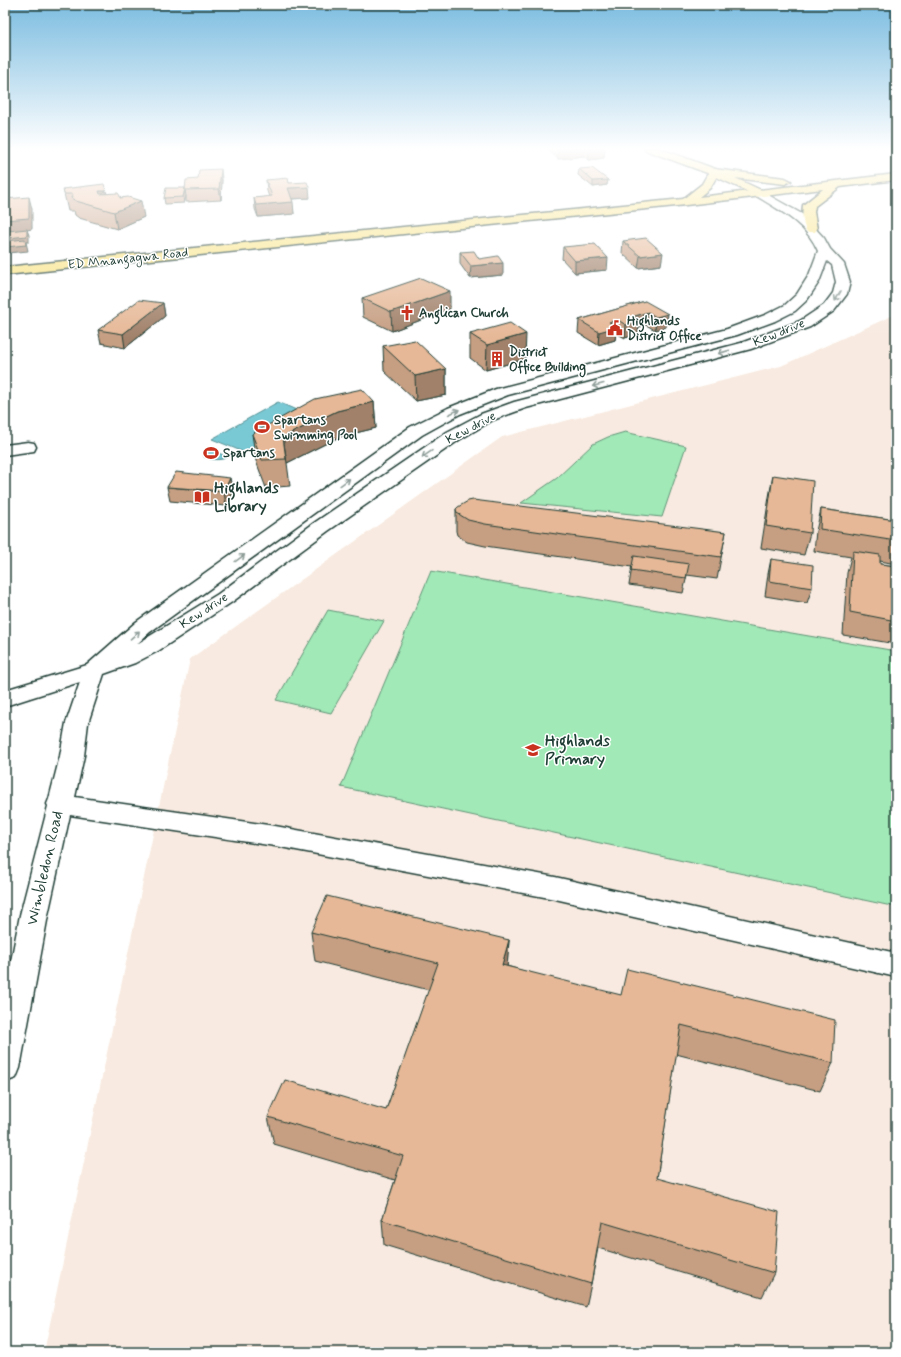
<svg xmlns="http://www.w3.org/2000/svg" width="901" height="1357" font-family="Mynerve,sans-serif">
  <rect width="100%" height="100%" fill="#fff"/>
  <filter id="ink" filterUnits="userSpaceOnUse"><feTurbulence type="fractalNoise" baseFrequency=".025" numOctaves="2"/><feDisplacementMap in="SourceGraphic" scale="8" xChannelSelector="R" yChannelSelector="G"/><feConvolveMatrix kernelMatrix="1 2 1 2 8 2 1 2 1" color-interpolation-filters="sRGB"/></filter>
  <g filter="url(#ink)">
    <!-- built -->
    <path fill="#f8eae0" d="M896,314v1038h-852l146,-693 312,-222 279,-71z"/>
    <!-- green -->
    <path fill="#a1e9b7" stroke="#609376" d="M625,432l61,14 -24,71 -141,-14 36,-25 36,-34 15,-7z
      M431,571l465,80v256l-555,-120z
      M328,610l56,11 -53,92 -55,-13z"/>
    <!-- water -->
    <path fill="#79c9d5" stroke="#559195" d="M278,402l32,14 -64,37 -34,-14z
      M207,448l21,9c-8,4 -16,3 -24,0v-6z"/>
    <g fill="none" stroke-linecap="round" stroke-linejoin="round">
      <!-- minor casing -->
      <g stroke="#1f3d34" stroke-width="3">
        <path id="minor" d="M759,190l43,24 22,24 6,11 14,15 6,18 -3,12 -13,17 -24,16 -59,22 -225,59 -33,12 -34,20 -131,91 -96,71 -74,49 -23,12 -31,11 -16,49 -4,33 -9,41 200,29 280,51 341,76v24l-341,-78 -280,-53 -205,-31 -22,100 -28,153 -4,10 -11,4v-90l15,-77 28,-109 -1,-2 2,-5 11,-43 6,-33 14,-41 -75,24v-16l82,-25 49,-43 274,-195 38,-19 48,-19 231,-60 38,-14 20,-10 12,-11 12,-19 9,-24c-11,-27 -39,-41 -63,-56l-2,-2 2,-2zM827,261l5,4 4,17 -3,11 -9,12 -24,16 -59,22 -227,59 -33,12 -34,18 -133,91 -96,71 -81,50 13,-12 272,-197 38,-21 48,-19 229,-60 38,-14 20,-10 12,-11 12,-18z
          M28,442l6,1 2,4 -2,4 -29,4v-10z"/>
      </g>
      <!-- major casing -->
      <g stroke="#1f3d34" stroke-width="3">
        <path id="major" d="M644,148h14l60,22 45,21 2,2 -2,2h-8l-45,-21 -65,-24z"/>
      </g>
      <!-- highway casing -->
      <g stroke="#1f3d34" stroke-width="3">
        <path id="highway" d="M714,169l71,9 6,3 -6,3 -68,-8 -7,12 -11,9 197,-23v6l-56,7 -25,19 -1,6 3,17 -2,3h-8c-5,-8 -5,-19 -4,-27l20,-16 -137,16 -681,70v-8l678,-68 19,-15 8,-14z"/>
      </g>
      <!-- minor -->
      <use href="#minor" fill="#fff" fill-rule="evenodd"/>
      <!-- major -->
      <use href="#major" fill="#f8e281" fill-rule="evenodd"/>
      <!-- highway -->
      <use href="#highway" fill="#f8e281" fill-rule="evenodd"/>
    </g>
    <!-- wall -->
    <path fill="#c69e82" stroke="#1f3d34" d="M548,148h57l-1,10 -15,2 -5,-4 -26,3 -10,-9z
      M579,169l29,11 -1,5 -14,2 -15,-12z
      M222,179l-1,21 -35,2v-6l-2,7 -19,1 -1,-6 21,-10z
      M266,180l23,3 21,15 -18,1 2,15 -36,3 -3,-8 -1,-11 15,-1 -2,-6z
      M63,189l43,2 1,3 14,4 23,19 -27,12 -38,-11 -4,-3 -1,-4h-6z
      M623,241l38,24 -23,3 -16,-15z
      M563,247l44,23 -32,3 -13,-14z
      M460,252l19,7 24,16 -33,3 -10,-14z
      M362,298l88,11 -58,22 -29,-14z
      M645,301l21,26 -11,3 -9,-5 -7,2 -1,7 -13,4 -9,-5 -1,7 -17,5 -20,-12 1,-13z
      M163,303l2,13 -40,32 -24,-5 -3,-13z
      M470,334l55,25 -39,11 -16,-12z
      M383,346l63,23v26l-30,6 -32,-30z
      M374,402l2,26 -37,9 -52,26 3,23 -24,2 -10,-27 -4,-27z
      M773,475l37,58 -6,22 -43,-7 8,-51z
      M167,487l66,6 -7,13 -56,-5z
      M456,509l270,23 -9,47 -30,-4 -4,18 -54,-8 3,-18 -147,-21 -18,-4 -10,-7 -1,-4z
      M821,509l75,11v44l-16,-3v3l16,2v78l-53,-9 4,-62 4,-16 -37,-6 2,-20z
      M771,559l41,29 -5,15 -42,-7 3,-22z
      M311,932l198,8 -2,26 326,97 -13,28 -144,-37 -19,124 117,95 -12,24 -164,-49 -7,36 -5,23 -202,-62 -2,-25 13,-40 -121,-36 -6,-27 118,-7 43,-120 -114,-29z"/>
    <!-- shaded-wall -->
    <path fill="#a1816a" stroke="#1f3d34" d="M6,148h5l-4,3z
      M558,148h27l-1,8 -26,3z
      M605,148l-1,10 -15,2v-11z
      M221,169l1,10 -1,21 -2,-11z
      M608,180l-1,5 -14,2v-6z
      M309,187l1,11 -21,1 -1,-11z
      M185,190l1,6 -2,7 -1,-6z
      M99,191h7l3,16 -6,1z
      M120,196l3,12 18,-7 3,16 -27,12 -3,-17z
      M29,197l3,12v20l-5,1 2,5v7h-3l2,9 -20,2 -2,-6 4,-3 -2,-6 19,-8 -22,2v-12z
      M293,202l1,12 -36,3 -2,-12z
      M663,253l-2,12 -23,3 2,-12z
      M608,258l-1,12 -32,3v-12z
      M503,263v12l-33,3 1,-12z
      M450,291v18l-58,22 -1,-19z
      M163,303l2,13 -40,32 -2,-14z
      M648,312l-2,13 -7,2 -1,7 -13,4 1,-13 6,-8z
      M668,314l-2,13 -11,3 1,-13z
      M618,320l-3,20 -17,5 1,-13 10,-10z
      M526,334l-1,25 -39,11 1,-25z
      M446,369v26l-30,6 -1,-25z
      M374,402l2,26 -37,9 -52,26 -4,-26 54,-26z
      M230,478l3,15 -7,13 -2,-15z
      M509,940l-2,29 -5,-4z"/>
    <!-- building -->
    <path fill="#e6b897" stroke="#1f3d34" d="M588,148h16l-15,1z
      M592,168l16,12 -15,1 -14,-12z
      M221,169l-2,20 -34,1 1,-10 12,-1 1,-9z
      M288,178l1,5 18,-1 2,5 -21,1 5,14 -37,3 -2,-7 18,-2 -6,-16z
      M104,184l2,7h-7l1,3 18,-1 2,3v2l8,-1 13,4 -27,11 -38,-11 -5,-3 2,-4h-9l-1,-5z
      M166,188h19l-2,9 -19,1z
      M29,197v21l-24,2v-21z
      M27,229v7l-19,2v-7z
      M646,238l17,15 -23,3 -17,-15z
      M25,239l1,6 -20,2v-6z
      M595,244l13,14 -33,3 -12,-14z
      M474,251l5,8 19,-3 5,7 -32,3 -11,-14z
      M421,278l29,13 -59,21 -29,-14z
      M139,300l24,3 -40,31 -25,-4z
      M645,301l23,13 -12,3 -8,-5 -16,5 8,4 -14,4 -8,-5 -9,2 8,5 -18,5 -20,-12z
      M510,323l16,11 -39,11 -17,-11z
      M415,340l31,29 -31,7 -32,-30z
      M362,389l12,13 -37,9 -54,26 3,22 -24,1 -10,-26 63,-35z
      M176,472l54,6 -6,13 -57,-4z
      M773,475l40,6 -3,52 -44,-7z
      M473,500l253,32 -5,25 -236,-33 -17,-4 -11,-7 -1,-4 2,-2 10,-6z
      M821,509l75,11v21l-76,-12z
      M853,551l27,4v9l16,2v55l-46,-9z
      M634,556l55,8 -3,14 -55,-8z
      M771,559l42,6 -1,23 -43,-7z
      M327,896l182,44 -7,25 119,30 6,-26 208,51 -2,43 -152,-38 -24,153 122,34 -5,61 -172,-51 -11,62 -209,-64 21,-64 -135,-39 17,-37 101,30 52,-147 -127,-31z"/>
    <!-- one-way arrows -->
    <defs><path id="oneway-shaft" d="M-6 0H5M1.5-3L5.5 0L1.5 3" fill="none" stroke-width="1.6" stroke-linecap="round" stroke-linejoin="round"/></defs>
    <g stroke="#8f9e9a">
      <use href="#oneway-shaft" transform="translate(838 296) rotate(121)"/>
      <use href="#oneway-shaft" transform="translate(724 352) rotate(164)"/>
      <use href="#oneway-shaft" transform="translate(598 385) rotate(166)"/>
      <use href="#oneway-shaft" transform="translate(454 412) rotate(-25)"/>
      <use href="#oneway-shaft" transform="translate(427 454) rotate(146)"/>
      <use href="#oneway-shaft" transform="translate(345 482) rotate(-36)"/>
      <use href="#oneway-shaft" transform="translate(240 558) rotate(-36)"/>
      <use href="#oneway-shaft" transform="translate(135 635) rotate(-41)"/>
    </g>
  </g>
  <!-- sky -->
  <linearGradient id="sky" x2="0" y2="1"><stop stop-color="#7bbce0"/><stop offset="0.44" stop-color="#fff"/><stop offset="1" stop-color="#fff" stop-opacity="0"/></linearGradient>
  <rect width="901" height="338" fill="url(#sky)"/>
  <!-- icons -->
  <defs>
    <g id="church-bare" transform="scale(1.2)"><path d="M-1.2-6h2.4v3.5h3.3v2.4h-3.3V6h-2.4V-.1h-3.3v-2.4h3.3Z" fill="#c8321e" stroke="#fff" stroke-width="2.5" paint-order="stroke"/></g>
    <g id="civic-bare" transform="scale(1.2)"><path d="M-.6-6.5H3V-4.5H.6V-3L4-1V1h2V6H-6V1h2V-1L-.6-3ZM-1.2 2.5V6h2.4V2.5Z" fill="#c8321e" stroke="#fff" stroke-width="2.5" paint-order="stroke"/></g>
    <g id="building-bare" transform="scale(1.2)"><path d="M-4-6H4V6H1V3H-1V6H-4ZM-2.5-4.3h1.7v1.8h-1.7ZM.8-4.3h1.7v1.8H.8ZM-2.5-1h1.7V.8h-1.7ZM.8-1h1.7V.8H.8Z" fill="#c8321e" stroke="#fff" stroke-width="2.5" paint-order="stroke"/></g>
    <g id="stadium-bare" transform="scale(1.2)"><path d="M0-5a6.5 5 0 1 0 0 10a6.5 5 0 1 0 0-10ZM-3.5-1.8h7v3.6h-7Z" fill="#c8321e" stroke="#fff" stroke-width="2.5" paint-order="stroke"/></g>
    <g id="library-bare" transform="scale(1.2)"><path d="M-6-4Q-3-5.5-.7-3.5V5Q-3 3-6 4ZM6-4Q3-5.5 .7-3.5V5Q3 3 6 4Z" fill="#c8321e" stroke="#fff" stroke-width="2.5" paint-order="stroke"/></g>
    <g id="school-bare" transform="scale(1.2)"><path d="M0-5L7-2L0 1L-7-2ZM-4 1L0 2.5L4 1V4Q0 6-4 4Z" fill="#c8321e" stroke="#fff" stroke-width="2.5" paint-order="stroke"/></g>
  </defs>
  <g fill-rule="evenodd">
    <use href="#church-bare" x="407" y="313"/>
    <use href="#civic-bare" x="615" y="328"/>
    <use href="#building-bare" x="497" y="359"/>
    <use href="#stadium-bare" x="262" y="427"/>
    <use href="#stadium-bare" x="211" y="453"/>
    <use href="#library-bare" x="202" y="497"/>
    <use href="#school-bare" x="533" y="750"/>
  </g>
  <g text-anchor="middle" dominant-baseline="central" stroke-width="3" stroke-linejoin="round" paint-order="stroke">
    <!-- far-street labels -->
    <g font-size="13" fill="#1f3d34" stroke="#fff">
      <text transform="translate(128 259) rotate(-6)">ED Mnangagwa Road</text>
      <text transform="translate(779 333) rotate(-22)">Kew drive</text>
      <text transform="translate(471 428) rotate(-28)">Kew drive</text>
      <text transform="translate(204 611) rotate(-33)">Kew drive</text>
    </g>
    <!-- far-poi labels -->
    <g font-size="13" font-weight="bold" fill="#1f3d34" stroke="#fff" text-anchor="start">
      <text x="419" y="313">Anglican Church</text>
      <text x="627" y="321">Highlands<tspan x="627" dy="15">District Office</tspan></text>
      <text x="509" y="352">District<tspan x="509" dy="15">Office Building</tspan></text>
      <text x="274" y="420">Spartans<tspan x="274" dy="15">Swimming Pool</tspan></text>
      <text x="223" y="453">Spartans</text>
    </g>
    <!-- poi labels -->
    <g font-size="16" font-weight="bold" fill="#1f3d34" stroke="#fff" text-anchor="start">
      <text x="214" y="488">Highlands<tspan x="214" dy="18">Library</tspan></text>
      <text x="545" y="741">Highlands<tspan x="545" dy="18">Primary</tspan></text>
    </g>
    <!-- street labels -->
    <g font-size="16" fill="#1f3d34" stroke="#fff">
      <text transform="translate(45 868) rotate(-77)">Wimbledon Road</text>
    </g>
  </g>
  <!-- margin -->
  <rect width="901" height="1357" fill="none" stroke="#fff" stroke-width="20"/>
  <rect x="10" y="10" width="881" height="1337" fill="none" stroke="#1f3d34" stroke-width="1.5" filter="url(#ink)"/>
</svg>
